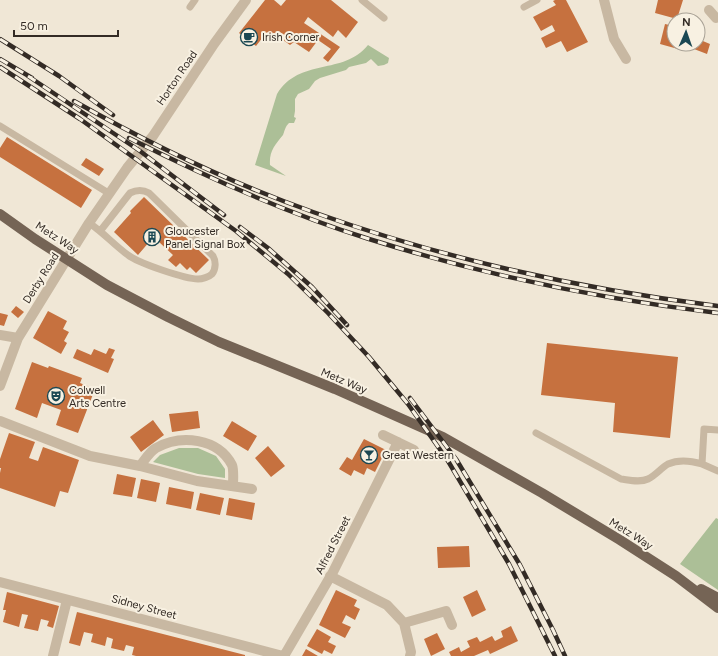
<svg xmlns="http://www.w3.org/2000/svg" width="718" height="656" font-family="Figtree,sans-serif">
  <rect width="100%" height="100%" fill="#f0e7d6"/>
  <!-- green -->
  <path fill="#acbf97" d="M368,45l21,13 -1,5 -4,2 -6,1 -7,-7 -5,4 -17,4 -3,3 -26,8 -5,3 -6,8 -11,5 -3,5v12l-1,6 2,1 -2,5h-5c-4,4 -4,7 -6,12 -8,10 -14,16 -13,30l16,11 -31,-11 22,-71c23,-37 66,-18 91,-49z
    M179,448h19l18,8 9,13v9l-27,-4 -45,-12 7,-7z
    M716,518l2,1v71l-38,-26z"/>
  <!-- building -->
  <path fill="#c6713f" d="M265,0h9l7,6 5,-6h45l27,22 -12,16 -8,-8 -5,7 -25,-20 -4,6 36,24 -12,15 -5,-4 8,-9 -13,-9 -9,12 -15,-10 -4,3 -7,-5 3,-4 -6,-4 -5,6 -8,-6 -11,14 -17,-13z
    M555,0h11l22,42 -21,10 -6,-11 -15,7 -5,-10 14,-7 -3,-6 -11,6 -8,-14 23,-12 -3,-4z
    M658,0h25l-6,19 -22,-6z
    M665,24l9,2v18h6l-2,5 -18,-5z
    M698,39l12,5 -3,10 -13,-5 2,-5h2z
    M7,137l85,53 -11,18 -81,-51v-9z
    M86,158l18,11 -5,7 -18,-11z
    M144,197l65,63 -13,13 -6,-6 -3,3 -7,-7 -4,4 -8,-7 5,-5 -14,-13 -4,4 -5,-5 -12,14 -24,-23 17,-19 -1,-2z
    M16,306l8,6 -6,6 -7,-6z
    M48,311l19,10 -4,8 6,3 -5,9 3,2 -6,11 -28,-16z
    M0,313l8,2 -4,11 -4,-1z
    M547,343l131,14 -8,81 -57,-6 2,-29 -74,-8z
    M109,348l6,2 -4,8 3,1 -6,14 -35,-15 4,-9 14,6 3,-6 12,5z
    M32,362l16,6 1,-2 33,12 -2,5 15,6 -17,44 -22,-8 5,-15 -19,-7 -5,15 -22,-9z
    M198,411l2,17 -28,4 -3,-18z
    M153,420l11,15 -23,17 -11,-15z
    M232,421l25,15 -9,15 -25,-15z
    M9,433l26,9 -6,16 9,3 5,-14 36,13 -11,33 -8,-2 -5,16 -55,-19v-15l1,-5h-1v-9z
    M364,439l22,11 -11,22 -8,-4 -3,7 -10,-5 -3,6 -12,-7 8,-12 5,3z
    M268,446l17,20 -14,11 -16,-19z
    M117,474l19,4 -4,19 -19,-3z
    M141,479l19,4 -4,19 -19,-4z
    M169,487l25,5 -3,17 -25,-5z
    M200,493l24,5 -4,17 -24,-5z
    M229,498l26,5 -3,17 -26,-5z
    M469,546l1,21 -32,1 -1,-21z
    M336,590l21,10 -3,6 6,3 -5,11 -9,-5 -4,8 9,4 -6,11 -26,-13z
    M477,590l9,20 -14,7 -9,-20z
    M7,592l52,14 -6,22 -6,-2 2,-5 -8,-2 -3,12 -14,-3 4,-13 -6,-1 -3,13 -16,-5 3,-12h-3z
    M77,612l168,43v1h-109l-4,-1 2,-8 -8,-2 -2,6 -13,-3 2,-9 -6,-2 -2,9 -14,-4 2,-8 -9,-2 -4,14 -11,-3z
    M511,626l7,15 -28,13 -2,-4 -14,6h-23l-2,-4 10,-5 2,5 9,-5 -3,-6 10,-4 3,5 12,-6 3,5 8,-4 -2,-6z
    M317,629l14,8 -3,5 8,4 -4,8 -8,-4 -2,4 -15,-8z
    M437,633l8,16 -14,7 -7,-17z
    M306,649l12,7h-16z"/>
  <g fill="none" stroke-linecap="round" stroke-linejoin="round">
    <!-- lane -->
    <path stroke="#c8b8a2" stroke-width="7" d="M362,0l22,18
      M190,7l5,-7
      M524,7l13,-7
      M0,126l110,68
      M89,223c14,9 25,22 39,32 10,8 57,24 70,24 4,0 11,-2 14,-5 4,-5 4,-13 1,-18l-64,-63c-7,-4 -13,-3 -19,0l-29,37
      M718,430l-14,-1 -2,35 16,7
      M536,433l85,46c8,1 19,4 27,0 8,-4 13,-11 20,-15 11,-5 24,-3 34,0"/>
    <!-- street -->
    <path stroke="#c8b8a2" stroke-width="10" d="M604,0l10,39 12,20
      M709,10l7,8
      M0,335l18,3
      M0,386l18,-48 71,-115 38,-55 26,-32 61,-92 32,-44
      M0,421l90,35 50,10 57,15 55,8
      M383,435l31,15
      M140,466c4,-5 10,-15 16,-18 25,-14 62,-10 76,17 2,5 1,15 1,21
      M330,576l57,29 17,18 7,29 -1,4
      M0,582l283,74
      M404,623l42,-12 6,14
      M53,656l14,-56
      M284,656l49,-84 65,-130"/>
    <!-- primary -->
    <path stroke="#756455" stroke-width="10" d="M0,214l35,25 72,46 61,32 51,25 116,47 108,48 99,56 78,47 56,36 42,32
      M701,589l17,9"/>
    <!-- rail casing -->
    <g stroke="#332b25" stroke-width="4.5">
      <path id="rail" d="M0,39l59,37 54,39
        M0,59l32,19
        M0,67l80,52 156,112 52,43 40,39 41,44 39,47 40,57 61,103 46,92
        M28,76l112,75 84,64
        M74,101c76,43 157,82 239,111 131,47 267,77 405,94
        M129,138c77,39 157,75 240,101 114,36 231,60 349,74
        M240,227l28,21 44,39 35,38
        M410,398l46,61 64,106 33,65 12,26"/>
    </g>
    <!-- rail -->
    <use href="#rail" stroke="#f8f1e2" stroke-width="3" stroke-dasharray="9" stroke-linecap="butt"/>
  </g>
  <!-- icons -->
  <defs>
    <g id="cafe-ring" transform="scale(0.9)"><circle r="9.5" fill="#f8f1e2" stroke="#1b4853" stroke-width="1.5"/><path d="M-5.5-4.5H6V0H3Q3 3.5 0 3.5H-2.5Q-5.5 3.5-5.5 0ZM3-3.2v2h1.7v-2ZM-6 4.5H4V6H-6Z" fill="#1b4853"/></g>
    <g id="building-ring" transform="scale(0.9)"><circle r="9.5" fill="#f8f1e2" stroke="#1b4853" stroke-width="1.5"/><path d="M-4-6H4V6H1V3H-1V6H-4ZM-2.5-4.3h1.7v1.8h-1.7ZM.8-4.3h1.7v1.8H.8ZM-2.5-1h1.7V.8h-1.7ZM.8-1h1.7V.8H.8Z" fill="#1b4853"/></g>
    <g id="theatre-ring" transform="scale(0.9)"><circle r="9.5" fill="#f8f1e2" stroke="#1b4853" stroke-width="1.5"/><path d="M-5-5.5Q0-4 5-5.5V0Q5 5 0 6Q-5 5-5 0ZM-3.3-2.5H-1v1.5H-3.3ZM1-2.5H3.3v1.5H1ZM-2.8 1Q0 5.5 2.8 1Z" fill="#1b4853"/></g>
    <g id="bar-ring" transform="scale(0.9)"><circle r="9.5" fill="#f8f1e2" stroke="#1b4853" stroke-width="1.5"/><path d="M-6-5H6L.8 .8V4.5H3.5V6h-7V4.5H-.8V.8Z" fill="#1b4853"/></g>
  </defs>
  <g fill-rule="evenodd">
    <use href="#cafe-ring" x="249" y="37"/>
    <use href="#building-ring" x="152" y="237"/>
    <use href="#theatre-ring" x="56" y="396"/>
    <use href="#bar-ring" x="369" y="455"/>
  </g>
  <g text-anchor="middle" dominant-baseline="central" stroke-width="4" stroke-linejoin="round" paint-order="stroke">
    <!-- poi labels -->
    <g font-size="11" fill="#332b25" stroke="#f8f1e2" text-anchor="start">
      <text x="262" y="37">Irish Corner</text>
      <text x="165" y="231">Gloucester<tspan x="165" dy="13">Panel Signal Box</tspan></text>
      <text x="69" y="390">Colwell<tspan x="69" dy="13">Arts Centre</tspan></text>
      <text x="382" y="455">Great Western</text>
    </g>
    <!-- street labels -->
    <g font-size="11" fill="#332b25" stroke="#f8f1e2">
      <text transform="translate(177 78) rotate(-56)">Horton Road</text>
      <text transform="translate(57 238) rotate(33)">Metz Way</text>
      <text transform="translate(41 278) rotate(-58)">Derby Road</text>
      <text transform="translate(344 381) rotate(23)">Metz Way</text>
      <text transform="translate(631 534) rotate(32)">Metz Way</text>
      <text transform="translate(333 545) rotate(-63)">Alfred Street</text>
      <text transform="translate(144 607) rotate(15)">Sidney Street</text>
    </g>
  </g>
  <!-- north arrow -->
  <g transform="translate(686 32) rotate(2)"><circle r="19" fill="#f8f1e2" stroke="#a9a296"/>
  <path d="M0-3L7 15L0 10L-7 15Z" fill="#1b4853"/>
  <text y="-6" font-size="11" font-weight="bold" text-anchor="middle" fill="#332b25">N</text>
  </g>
  <!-- scale -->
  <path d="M14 30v6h104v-6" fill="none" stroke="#332b25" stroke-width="2"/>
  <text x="20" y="30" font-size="12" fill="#332b25" stroke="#f8f1e2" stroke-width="3" paint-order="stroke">50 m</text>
</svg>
